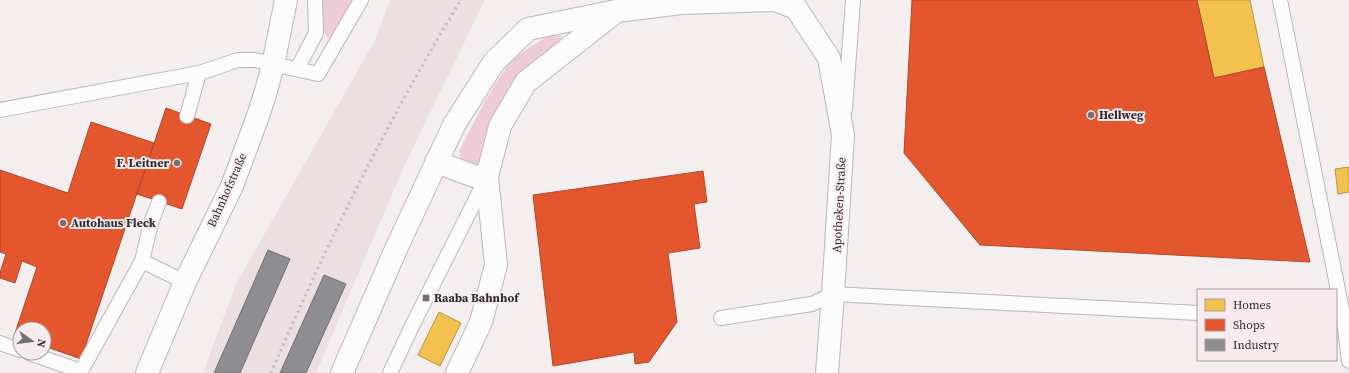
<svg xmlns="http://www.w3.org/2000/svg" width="1349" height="373" font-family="'Source Serif 4',serif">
  <rect width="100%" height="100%" fill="#f4eeef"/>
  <!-- built -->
  <path fill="#ecdfe2" d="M390,0h95l-80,164 -89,209h-113l33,-89 138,-242z"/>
  <!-- green -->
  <path fill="#edccd6" d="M320,0h33l-21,37 -3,1c-9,-6 -8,-28 -9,-38z
    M551,34l10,2 2,4c-14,12 -31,20 -44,33 -8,9 -28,44 -32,56 -4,12 -5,26 -7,39l-11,-3 -8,-6 -2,-8c15,-28 29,-58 48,-84 10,-13 30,-24 44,-33z"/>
  <!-- homes -->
  <path fill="#f2c14e" stroke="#b89444" d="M1197,0h53l14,67 -50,11z
    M1349,167v25l-11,2 -3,-25z
    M439,312l22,11 -21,43 -22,-11z"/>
  <!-- shops -->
  <path fill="#e4572e" stroke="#ae4a2d" d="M912,0h285l17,78 50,-11 46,195 -330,-17 -76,-92z
    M166,108l45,16 -29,85 -45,-15z
    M91,122l63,21 -73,216 -37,-13v-17h-24v9l-6,-2 23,-69 -15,-6 -7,22 -15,-5v-5l6,-19 -6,-2v-82l68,23z
    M703,171l4,31 -13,2 6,44 -32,5 9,69 -28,40 -14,2 -1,-12 -81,14 -20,-171z"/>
  <!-- industry -->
  <path fill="#8d8d92" stroke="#717073" d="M268,250l22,9 -50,114h-26z
    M324,275l22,9 -40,89h-26z"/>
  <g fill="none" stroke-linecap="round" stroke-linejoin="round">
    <!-- service casing -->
    <g stroke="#bbb7b8" stroke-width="16">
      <path id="service" d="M1280,0l64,320 5,41
        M297,69l19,-36 -1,-33
        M845,109l8,-109
        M0,110l199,-37 39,-13h17l63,14 43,-74
        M187,116l12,-43
        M159,202l-8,21 -9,38 43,21
        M721,318l91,-14 21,-10 365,19
        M0,343l20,7
        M29,353l52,18 61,-110
        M390,373l24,-51 72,-143"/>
    </g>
    <!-- minor casing -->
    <g stroke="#bbb7b8" stroke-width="24">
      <path id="minor" d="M436,162l38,14 13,1
        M342,373l54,-124 58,-124 40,-63 34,-33 88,-18 66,-8 93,-3 21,8 33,50 14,77 -10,159 -6,79
        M457,373l24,-51 15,-57 -9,-88 13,-51 26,-44 88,-69"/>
    </g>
    <!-- tertiary casing -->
    <g stroke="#bbb7b8" stroke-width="24">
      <path id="tertiary" d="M147,373l38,-91 47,-96 26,-70 8,-25 7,-26 13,-65"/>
    </g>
    <!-- service -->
    <use href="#service" stroke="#fdfcfd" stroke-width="14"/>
    <!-- minor -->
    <use href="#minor" stroke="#fdfcfd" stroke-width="22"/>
    <!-- tertiary -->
    <use href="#tertiary" stroke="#fdfcfd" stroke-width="22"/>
    <!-- rail -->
    <path stroke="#bdbcbc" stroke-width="3" stroke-dasharray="2 4" stroke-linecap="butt" d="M271,373c55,-128 117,-254 190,-373"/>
  </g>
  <!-- markers -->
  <g fill="#746f70" stroke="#f7ebee" stroke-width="1.5">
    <circle cx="1091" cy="115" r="4"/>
    <circle cx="177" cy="163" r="4"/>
    <circle cx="63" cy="223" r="4"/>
    <rect x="422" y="294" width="8" height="8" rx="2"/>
  </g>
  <g text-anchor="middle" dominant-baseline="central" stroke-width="4" stroke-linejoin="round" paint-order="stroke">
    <!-- poi labels -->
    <g font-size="12" font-weight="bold" fill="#2f2b2c" stroke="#f7ebee" text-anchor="start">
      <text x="1099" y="115">Hellweg</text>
      <text x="169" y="163" text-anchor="end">F. Leitner</text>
      <text x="71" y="223">Autohaus Fleck</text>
      <text x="434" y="298">Raaba Bahnhof</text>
    </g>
    <!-- street labels -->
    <g font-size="12" fill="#2f2b2c" stroke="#f7ebee">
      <text transform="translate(227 190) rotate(-66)">Bahnhofstraße</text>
      <text transform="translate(839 205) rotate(-87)">Apotheken-Straße</text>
    </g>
  </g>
  <!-- legend -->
  <rect x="1197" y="289" width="140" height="72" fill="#f7ebee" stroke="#a79ea0"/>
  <rect x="1205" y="299" width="20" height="12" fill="#f2c14e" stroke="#a79ea0"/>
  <text x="1233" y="309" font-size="12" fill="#2f2b2c">Homes</text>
  <rect x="1205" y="319" width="20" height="12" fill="#e4572e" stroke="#a79ea0"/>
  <text x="1233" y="329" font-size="12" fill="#2f2b2c">Shops</text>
  <rect x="1205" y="339" width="20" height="12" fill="#8d8d92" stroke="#a79ea0"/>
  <text x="1233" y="349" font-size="12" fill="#2f2b2c">Industry</text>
  <!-- north arrow -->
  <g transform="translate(32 341) rotate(104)"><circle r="19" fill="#f7ebee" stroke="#a79ea0"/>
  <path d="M0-3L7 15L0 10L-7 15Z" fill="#746f70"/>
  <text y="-6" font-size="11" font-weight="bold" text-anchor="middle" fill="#2f2b2c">N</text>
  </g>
</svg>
